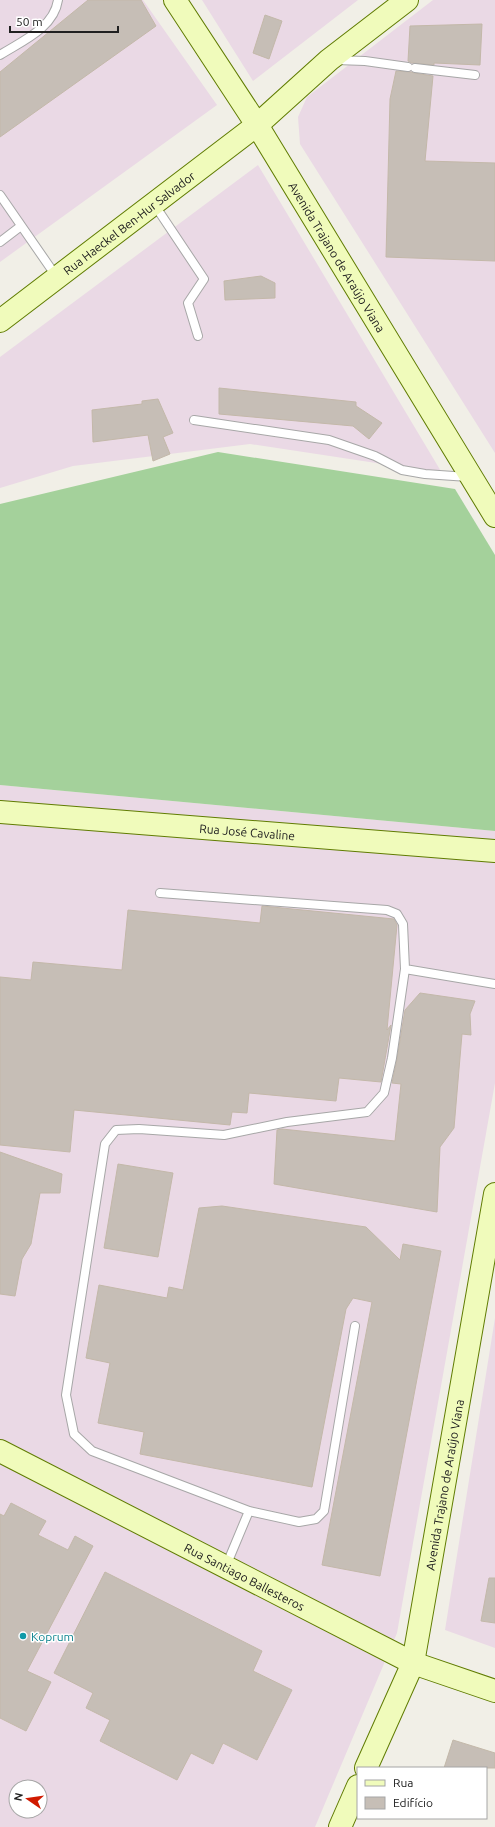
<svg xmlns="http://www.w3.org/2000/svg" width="495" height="1827" font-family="Ubuntu,sans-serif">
  <rect width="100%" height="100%" fill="#f1efe7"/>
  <!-- industrial -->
  <path fill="#ead9e5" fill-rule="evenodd" d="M0,0h143l74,105 -217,157z
    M202,0h156l-105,81z
    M433,0h62v453l-195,-309 -2,-27 9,-20z
    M258,165l184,308 -192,-29 -177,22 -73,22v-131z
    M0,785l495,46v252l-98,550 -82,194h-315zM16,1787h24v24h-24z
    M495,1318v330l-50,-18z"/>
  <!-- forest -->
  <path fill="#a4d19b" d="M218,452l237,37 40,66v276l-495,-46v-281z"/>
  <!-- building -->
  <path fill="#c6beb6" stroke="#c3b8a9" d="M88,0h53l15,26 -156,111v-65z
    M265,15l17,6 -13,38 -16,-6z
    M482,24l-2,41 -46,-2v2l-22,-2 -4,-2 2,-35z
    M396,71l15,1 3,1 19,3 -8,85 70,2v98l-109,-4 4,-158z
    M261,276l14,7v15l-50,2 -1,-19z
    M219,388l137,14v4l26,17 -13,16 -16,-13 -134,-12z
    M158,399l15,34 -10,4 7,17 -17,7 -5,-26 -55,7 -1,-32 50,-6v-3z
    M262,906l132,13 3,6 -10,105 4,-5 -10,57 -42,-4 -3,23 -87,-8 -2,20 -15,-1 -2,13 -156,-15 -4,42 -70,-7v-168l31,3 2,-18 89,8 6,-60 132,13z
    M420,993l55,8 -5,13 1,21 -9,-1 -8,94 -14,19 -3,65 -163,-28 3,-54 5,-1 113,12 6,-57 -9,-1 5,-24 8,-49z
    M0,1152l62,22 -2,19h-20l-9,51 -9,15 -7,37 -15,-2z
    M118,1164l55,9 -15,84 -54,-9z
    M222,1206l144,21 34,33 3,-16 38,7 -61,325 -58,-11 50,-263 -19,-4 -7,11 -34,178 -172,-33 4,-22 -46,-9 12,-60 -24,-5 13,-73 68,13 2,-11 14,3 16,-82z
    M11,1503l35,18 -8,14 30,15 7,-14 18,10 -66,125 24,11 -25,49 -26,-13v-204l4,2z
    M105,1572l157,79 -9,20 39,19 -35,70 -34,-17 -10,21 -22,-11 -14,27 -77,-39 10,-21 -24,-12 7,-15 -39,-20z
    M489,1578h6v45l-14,-2z
    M453,1740l42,13v15h-51z"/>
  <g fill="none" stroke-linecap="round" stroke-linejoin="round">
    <!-- lane casing -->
    <g stroke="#a7a7a7" stroke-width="10">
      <path id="lane" d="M0,55c22,-14 54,-27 58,-55
        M336,60l29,1 43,6
        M415,68l60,7
        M0,195l56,81
        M154,204l50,75 -16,24 10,33
        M0,242l21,-16
        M194,420l135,20 46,16 27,14 23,4 43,3
        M160,893l227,17 10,4 6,10 2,45 -13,89 -8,35 -17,19 -80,10 -63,13 -85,-6 -23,1 -11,14 -39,251 8,39 18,17 157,60 50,11 17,-3 8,-8 31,-185
        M405,969l90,15
        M226,1566l23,-55"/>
    </g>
    <!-- secondary casing -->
    <g stroke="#607c02" stroke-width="24">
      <g id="secondary">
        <path id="s1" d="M175,0l82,125 238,391"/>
        <path id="s2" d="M0,321l257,-196 72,-65 78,-60"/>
        <path id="s3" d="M0,812l495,39"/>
        <path id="s4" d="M0,1451l413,212 82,28"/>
        <path id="s5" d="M366,1768l47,-105 82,-469"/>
        <path d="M340,1827l18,-41"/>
      </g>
    </g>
    <!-- lane -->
    <use href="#lane" stroke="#fff" stroke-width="8"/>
    <!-- secondary -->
    <use href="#secondary" stroke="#f0fbbb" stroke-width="22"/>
  </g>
  <!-- markers -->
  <circle fill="#0f9aa8" stroke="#fff" stroke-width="1.5" cx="23" cy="1636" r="4"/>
  <g text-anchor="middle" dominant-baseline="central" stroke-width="3" stroke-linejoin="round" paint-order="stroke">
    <!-- street labels -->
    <g font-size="12" fill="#202020" stroke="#fff">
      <text stroke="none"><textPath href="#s2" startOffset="162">Rua Haeckel Ben-Hur Salvador</textPath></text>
      <text stroke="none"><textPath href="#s1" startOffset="304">Avenida Trajano de Araújo Viana</textPath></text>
      <text stroke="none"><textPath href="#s3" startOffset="248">Rua José Cavaline</textPath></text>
      <text stroke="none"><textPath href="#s5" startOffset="296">Avenida Trajano de Araújo Viana</textPath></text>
      <text stroke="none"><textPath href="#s4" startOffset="275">Rua Santiago Ballesteros</textPath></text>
    </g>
    <!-- culture labels -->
    <g font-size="12" fill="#0d838f" stroke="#fff" text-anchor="start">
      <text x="31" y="1636">Koprum</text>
    </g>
  </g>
  <!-- legend -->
  <rect x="357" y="1767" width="130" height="52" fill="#ffffff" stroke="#a6a6a6"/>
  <rect x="365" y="1780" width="20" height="6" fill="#f0fbbb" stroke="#a6a6a6"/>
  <text x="393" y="1787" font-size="12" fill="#202020">Rua</text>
  <rect x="365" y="1797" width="20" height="12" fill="#c6beb6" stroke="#a6a6a6"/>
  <text x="393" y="1807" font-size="12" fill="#202020">Edifício</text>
  <!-- north arrow -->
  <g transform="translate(28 1799) rotate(283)"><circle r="19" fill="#ffffff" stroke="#a6a6a6"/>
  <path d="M0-3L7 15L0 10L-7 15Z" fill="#d11a00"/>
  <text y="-6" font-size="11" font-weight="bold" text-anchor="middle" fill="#202020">N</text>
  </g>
  <!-- scale -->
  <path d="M10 26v6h108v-6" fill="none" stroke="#202020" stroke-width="2"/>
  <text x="16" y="26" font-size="12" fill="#202020" stroke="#ffffff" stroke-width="3" paint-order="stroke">50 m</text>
</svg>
